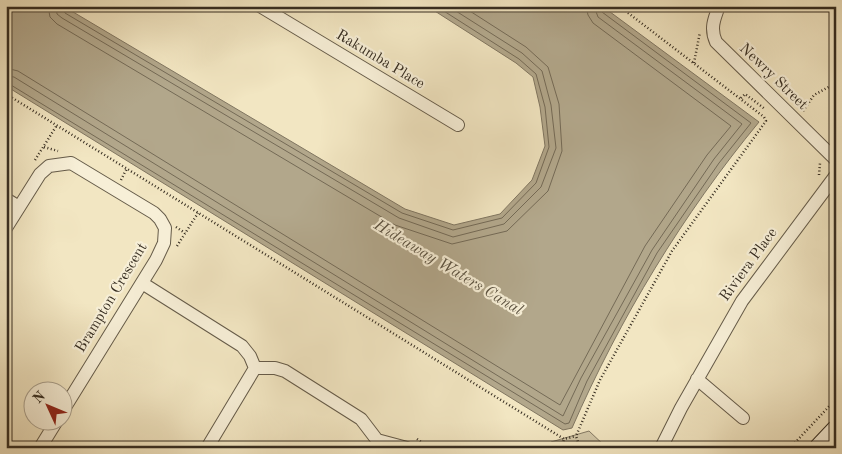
<svg xmlns="http://www.w3.org/2000/svg" width="842" height="454" font-family="'Old Standard TT',serif">
  <rect width="100%" height="100%" fill="#f2e6c2"/>
  <filter id="stains"><feTurbulence type="fractalNoise" baseFrequency=".004" numOctaves="4"/><feColorMatrix values="0 0 0 0 .2 0 0 0 0 .09 0 0 0 0 .02 0 0 0 .5 -.17"/></filter>
  <radialGradient id="worn" r=".72"><stop offset=".6" stop-color="#630" stop-opacity="0"/><stop offset="1" stop-color="#630" stop-opacity=".3"/></radialGradient>
  <!-- green -->
  <path fill="#d2c7a7" stroke="#847a64" d="M589,431l18,17h-59l3,-6z"/>
  <!-- water -->
  <path fill="#b2a78b" stroke="#807661" d="M6,6h57l342,203 49,16 46,-11 32,-34 13,-34 -5,-39 -7,-30 -17,-14 -89,-57h175l157,116c-76,92 -139,196 -187,306l-9,2 -557,-344z"/>
  <g fill="none" stroke-linecap="round" stroke-linejoin="round">
    <!-- shore -->
    <path stroke="#746a56" stroke-width="1" d="M48,6l2,11 7,7 338,201 57,19 55,-13 41,-40 14,-40 -3,-47 -11,-37 -22,-20 -64,-41
      M56,6l1,8 5,4 337,200 54,19 51,-13 37,-37 15,-39 -5,-43 -9,-34 -20,-18 -74,-47
      M62,6l3,7 337,200 51,17 49,-12 34,-35 13,-36 -4,-40 -9,-33 -17,-15 -83,-53
      M6,68l12,3 542,334 85,-159 62,-91 24,-29 -138,-103 -5,-8 -2,-9
      M6,76l8,1 549,339 18,-38 71,-128 62,-91 28,-35 -144,-107 -4,-11
      M6,82l559,342 4,-1 18,-42 70,-128 62,-90 32,-40 -149,-111 -2,-6"/>
    <!-- street casing -->
    <g stroke="#655b49" stroke-width="14">
      <path id="street" d="M260,6l198,119
        M719,6c-5,13 -9,23 -3,36l120,118
        M6,199l13,8
        M6,228l34,-54 9,-8 22,-3 83,50 6,6 5,9 -1,15 -8,17 -94,152
        M142,283l100,63 8,10 5,12h20l10,3 76,48 16,21 30,8
        M697,379l46,39
        M40,448l16,-26
        M207,448l48,-80
        M661,448l20,-40 61,-107 94,-126"/>
    </g>
    <!-- secondary casing -->
    <g stroke="#362d21" stroke-width="21">
      <path id="secondary" d="M819,448l17,-18"/>
    </g>
    <!-- path -->
    <path stroke="#362d21" stroke-width="2.5" stroke-dasharray="1 2.5" stroke-linecap="butt" d="M694,63l6,-31
      M6,94l558,345 12,-3
      M741,98l4,-4 20,15
      M803,111l11,-16 22,-12
      M44,147l14,4
      M35,160l22,-35
      M819,175l1,-12
      M121,180l6,-12
      M176,227l9,6
      M177,246l21,-33
      M417,439l13,9
      M562,448l2,-9
      M580,448l-4,-12 24,-56 72,-129 94,-130 -2,-4 -145,-111
      M790,448l46,-49"/>
    <!-- street -->
    <use href="#street" stroke="#f7efd7" stroke-width="12"/>
    <!-- secondary -->
    <use href="#secondary" stroke="#f7efd7" stroke-width="19"/>
  </g>
  <g text-anchor="middle" dominant-baseline="central" stroke-width="4.5" stroke-linejoin="round" paint-order="stroke">
    <!-- street labels -->
    <g font-size="15" fill="#362d21" stroke="#f7efd7">
      <text transform="translate(380 60) rotate(31)">Rakumba Place</text>
      <text transform="translate(773 77) rotate(44)">Newry Street</text>
      <text transform="translate(749 265) rotate(-54)">Riviera Place</text>
      <text transform="translate(112 298) rotate(-59)">Brampton Crescent</text>
    </g>
    <!-- water labels -->
    <g font-size="16" font-style="italic" fill="#5b5241" stroke="#f7efd7">
      <text transform="translate(448 268) rotate(31)">Hideaway Waters Canal</text>
    </g>
  </g>
  <!-- margin -->
  <rect width="842" height="454" fill="none" stroke="#f2e6c2" stroke-width="25"/>
  <rect x="8" y="8" width="827" height="439" fill="none" stroke="#362d21" stroke-width="2.5"/>
  <rect x="12" y="12" width="817" height="429" fill="none" stroke="#362d21"/>
  <!-- north arrow -->
  <g transform="translate(48 406) rotate(314)"><circle r="24" fill="#f7efd7" stroke="#aaa18e"/>
  <path d="M0-4L9 19L0 12L-9 19Z" fill="#8f2418"/>
  <text y="-8" font-size="14" font-weight="bold" text-anchor="middle" fill="#362d21">N</text>
  </g>
  <rect width="100%" height="100%" filter="url(#stains)"/>
  <rect width="100%" height="100%" fill="url(#worn)"/>
</svg>
